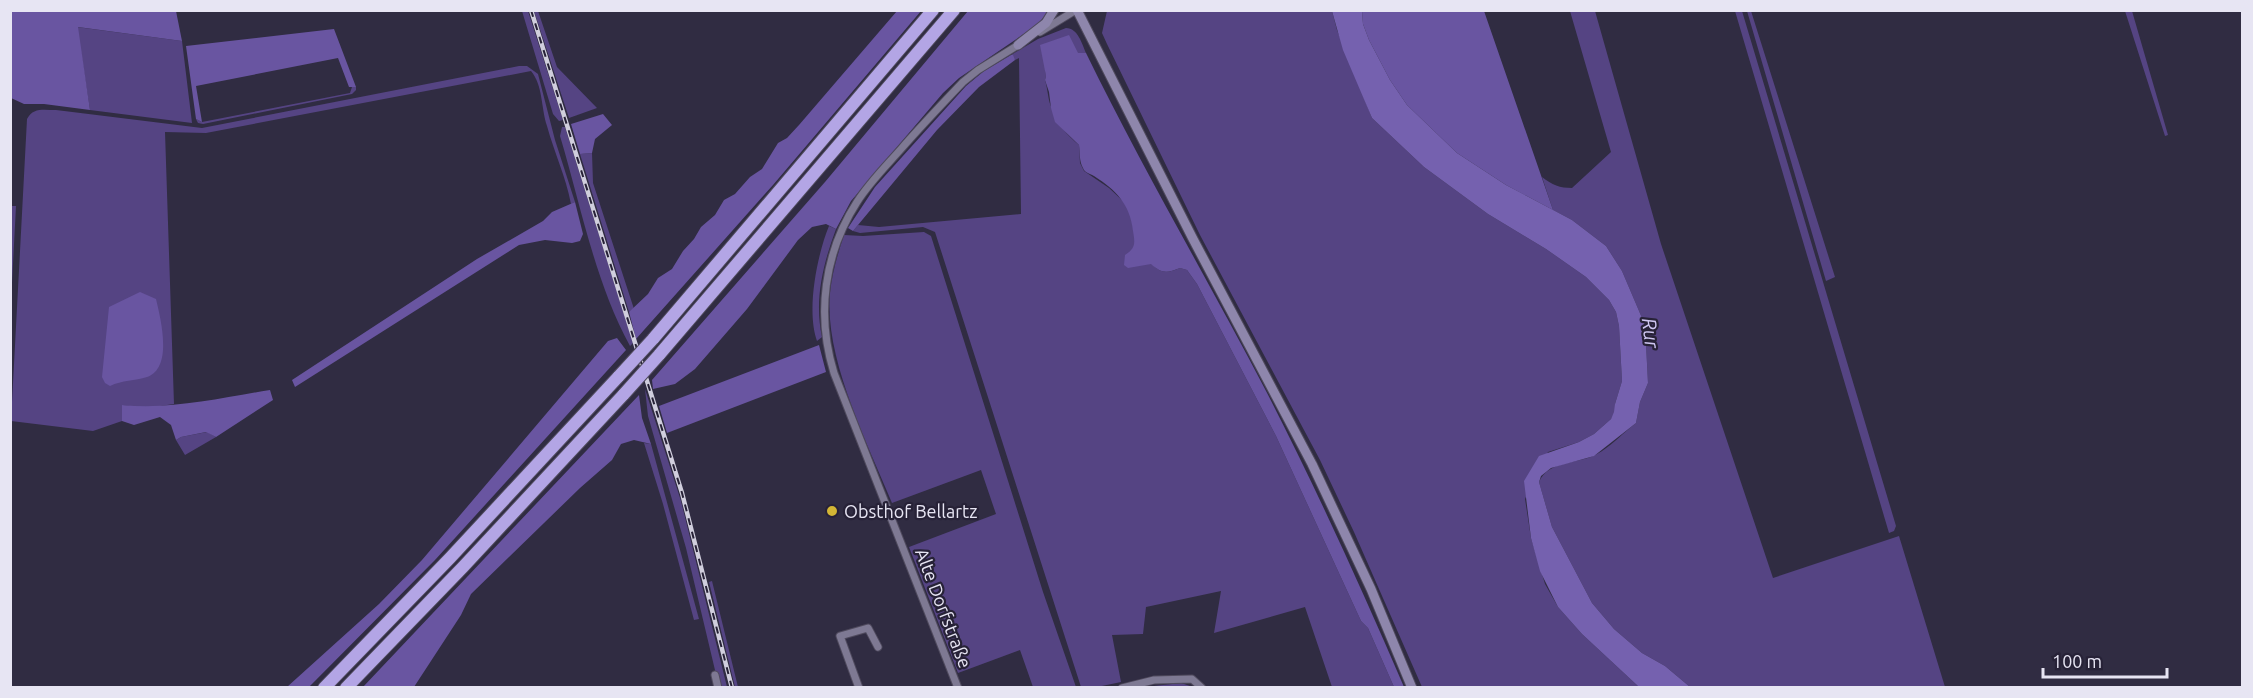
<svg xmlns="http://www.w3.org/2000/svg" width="2253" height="698" font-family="Ubuntu,sans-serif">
  <rect width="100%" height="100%" fill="#302c42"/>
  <!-- green -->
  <path fill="#554483" d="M522,11h6l35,109 -4,1 -6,-7z
    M534,11h4l19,56 40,41 -28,10z
    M1107,11h225l5,19 35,88 52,49 64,47 58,35 40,28 23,23 7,12 3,14 3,55 -7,23v8l-4,7 -17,15 -15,8 -31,10 -23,47 6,39 14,46 13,23 24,27 57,53h-217l-68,-155 -34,-72 -120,-225 -93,-191 -5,-11z
    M1570,11h25l66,233 112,334 126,-42 46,151h-255l-25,-21 -23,-13 -28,-24 -22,-26 -40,-76 -13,-45c9,-22 41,-18 58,-28 13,-7 23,-18 34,-27l5,-4 4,-21 8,-19 -3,-58 -23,-54 -16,-25 -34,-26 -19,-10 -11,-33c10,8 18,11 30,11l39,-36z
    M1735,11h7l154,515 -2,5 -5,2z
    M1747,11h4l84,266 -9,4z
    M2125,11h7l36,124 -3,1z
    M77,27l105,14 10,82 -102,-13z
    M1066,28c12,0 16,16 20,25h-8l-33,14 1,9 -1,4c3,10 3,21 7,29 5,15 15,26 27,36l1,18 4,8 25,17 15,14 6,9 6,32 -4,8 14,13h6c9,10 16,9 28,4l7,2 10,14 79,152 85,185 7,7 26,59h-62l-27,-80 -91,26 7,-42 -75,16 -3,27 -31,1 9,47 -24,5h-16l-146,-455 -12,-5 -63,6 -7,-2 5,-6 21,2 142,-13 -2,-156 -4,2 -4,-5 27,-16z
    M519,66h8l11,8 17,66 20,62 -4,2c-5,-27 -17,-52 -24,-78 -6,-18 -4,-41 -16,-55l-325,62 -41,-1 9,272 -28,4 -24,-3v16l-29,10 -82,-10 16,-302c6,-12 17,-9 29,-9l146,18z
    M352,87h4v3l-4,4 -149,30 -5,-1 -2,-4 6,3 148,-29z
    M562,127h3l68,216 -3,3c-35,-64 -49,-140 -70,-210z
    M592,153l1,30 41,126 -5,3 -49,-158z
    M11,206h5l-5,96 -1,-96z
    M829,226l7,3c-13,35 -22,71 -14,108l-5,4c-11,-30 0,-86 12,-115z
    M924,232l7,4 112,356 33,95h-43l-13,-37 -62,23 -49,-126 87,-33 -15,-44 -89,33c-25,-61 -68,-145 -62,-210 2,-20 8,-40 14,-58l19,1z
    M645,389l36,112 46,186h-8l-33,-139 -38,-132z
    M207,432l9,5 -31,18 -9,-15 5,-3z
    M644,443l7,1 48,175 -5,1 -31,-116z
    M712,581l26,106h-3l-26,-105z
    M1181,683l12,4h-48z"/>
  <!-- forest -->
  <path fill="#6955a1" d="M11,10l165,1 6,30 -104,-14 12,83 -46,-6h-20l-13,-6z
    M897,11h24l-148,174 -137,154 -7,-27 19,-18 10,-16 14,-9 11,-18 11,-12 7,-12 14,-12 9,-15 11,-6 15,-17 12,-8 16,-26 9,-5 12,-13z
    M968,11h81l-12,14 -78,53 -16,15 -92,108 -15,28 -10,-5 -14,3 -14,13 -51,69 -52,60 -20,15 -22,5 -1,-9 173,-198z
    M1362,11h122l69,199 -47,-25 -49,-32 -50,-48 -17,-25 -21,-40 -6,-16z
    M334,29l22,58h-7l-11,-29 -142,28 6,36 -6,-3 -10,-73z
    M1069,35l9,18h8c56,115 121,225 180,338 50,97 95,196 138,296h-10l-26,-59 -7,-7 -85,-185 -79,-152 -10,-14 -7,-2c-13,5 -18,6 -29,-4l-23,4 -4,-3 1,-10c11,-7 10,-12 8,-24 -3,-27 -17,-41 -39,-55 -5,-3 -9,-3 -11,-8 -4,-7 -3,-16 -4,-23l-24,-23 -4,-14 -2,-16 -4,-12 1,-4 -6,-31z
    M1011,55h2l2,5 -36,27 -42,43 -79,95 -5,6 -5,-3 27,-41 91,-101 18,-15z
    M603,114l9,11 -17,14 -3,14 -12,1 -9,-30z
    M575,202l8,32 -3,7 -8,2 -27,-3 -26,5 -224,142 -3,-7 185,-121 66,-38 9,-9z
    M140,292l16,7c5,21 17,69 -9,78 -12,4 -25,3 -37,9l-5,-3 -3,-6 7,-70z
    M617,338l9,12 -191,210 -126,127h-22l92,-83 43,-44 186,-219z
    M819,345l7,27 -159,61 -8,-27z
    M270,390l3,10 -57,37 -10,-5 -25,5 -5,3 -5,-15 -11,-8 -26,8 -12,-4v-16c49,5 99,-7 148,-15z
    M639,395l3,23 9,26 -17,-4 -13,4 -9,16 -32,28 -109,106 -10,21 -47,72h-51z"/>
  <!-- water -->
  <path fill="#7561af" d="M1332,11h30l1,13 6,16 21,40 17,25 50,48 49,32 66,35 34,26 16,25 23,54 3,58 -8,19 -4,21 -42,33 -43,12 -10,8 -2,6 13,45 40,76 22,26 28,24 23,13 25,21h-51l-57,-53 -24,-27 -18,-36 -9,-33 -7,-57 15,-25 40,-14 15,-8 17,-15 3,-7 1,-8 7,-23 -3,-55 -3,-14 -7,-12 -23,-23 -40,-28 -58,-35 -64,-47 -52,-49 -29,-68z"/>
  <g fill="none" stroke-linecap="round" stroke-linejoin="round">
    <!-- street casing -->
    <g stroke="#4f4a5d" stroke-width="9">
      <path id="street" d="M1040,32l36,-22
        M715,675l3,13
        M859,688l-19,-52 28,-8 10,19
        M958,688l-124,-315c-18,-58 -10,-120 23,-171 12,-19 29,-36 44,-53 20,-23 41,-45 62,-67l15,-12 42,-26
        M1122,688l32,-8 38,-1 10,9"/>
    </g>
    <!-- secondary casing -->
    <g stroke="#4f4a5d" stroke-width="11">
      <path id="secondary" d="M1077,10l116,229 119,225 59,125 41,99
        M1018,45l28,-22 8,-13"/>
    </g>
    <!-- highway casing -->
    <g stroke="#4f4a5d" stroke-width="14">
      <path id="highway" d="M653,339l280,-329
        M659,355l295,-345
        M324,688l126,-130 169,-182
        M346,688l117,-121 161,-173"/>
    </g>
    <!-- street -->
    <use href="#street" stroke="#7e7993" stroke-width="7"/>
    <!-- secondary -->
    <use href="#secondary" stroke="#8e86ac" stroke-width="9"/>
    <!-- highway -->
    <use href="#highway" stroke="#b3a5e5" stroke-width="12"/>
    <!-- rail casing -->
    <g stroke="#d0cedd" stroke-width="4.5">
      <path id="rail" d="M531,10l151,483 50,195"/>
    </g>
    <!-- rail -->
    <use href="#rail" stroke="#272237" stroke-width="2" stroke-dasharray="7" stroke-linecap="butt"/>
    <!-- highway-bridge casing -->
    <g stroke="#4f4a5d" stroke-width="14" stroke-linecap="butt">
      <path id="highway-bridge" d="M619,376l34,-37
        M624,394l35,-39"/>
    </g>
    <!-- highway-bridge -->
    <use href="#highway-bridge" stroke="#b3a5e5" stroke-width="12"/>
  </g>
  <!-- markers -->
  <circle fill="#d3b635" stroke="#272237" stroke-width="2" cx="832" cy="511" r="6"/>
  <g text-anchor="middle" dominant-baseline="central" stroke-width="4.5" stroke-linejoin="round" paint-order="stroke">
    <!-- poi labels -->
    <g font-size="18" fill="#e7e5f3" stroke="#272237" text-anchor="start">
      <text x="844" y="511">Obsthof Bellartz</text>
    </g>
    <!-- street labels -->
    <g font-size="18" fill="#e7e5f3" stroke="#272237">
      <text transform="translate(944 608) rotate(69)">Alte Dorfstraße</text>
    </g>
    <!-- water labels -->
    <g font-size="20" font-style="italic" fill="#cec6f1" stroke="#272237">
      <text transform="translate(1651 333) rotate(83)">Rur</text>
    </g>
  </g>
  <!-- border -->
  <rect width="2253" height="698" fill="none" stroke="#e7e5f3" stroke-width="24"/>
  <!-- scale -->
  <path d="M2043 668v9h124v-9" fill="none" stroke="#e7e5f3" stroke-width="3"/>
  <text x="2052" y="668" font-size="18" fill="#e7e5f3" stroke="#272237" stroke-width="4.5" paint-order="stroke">100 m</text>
</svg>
